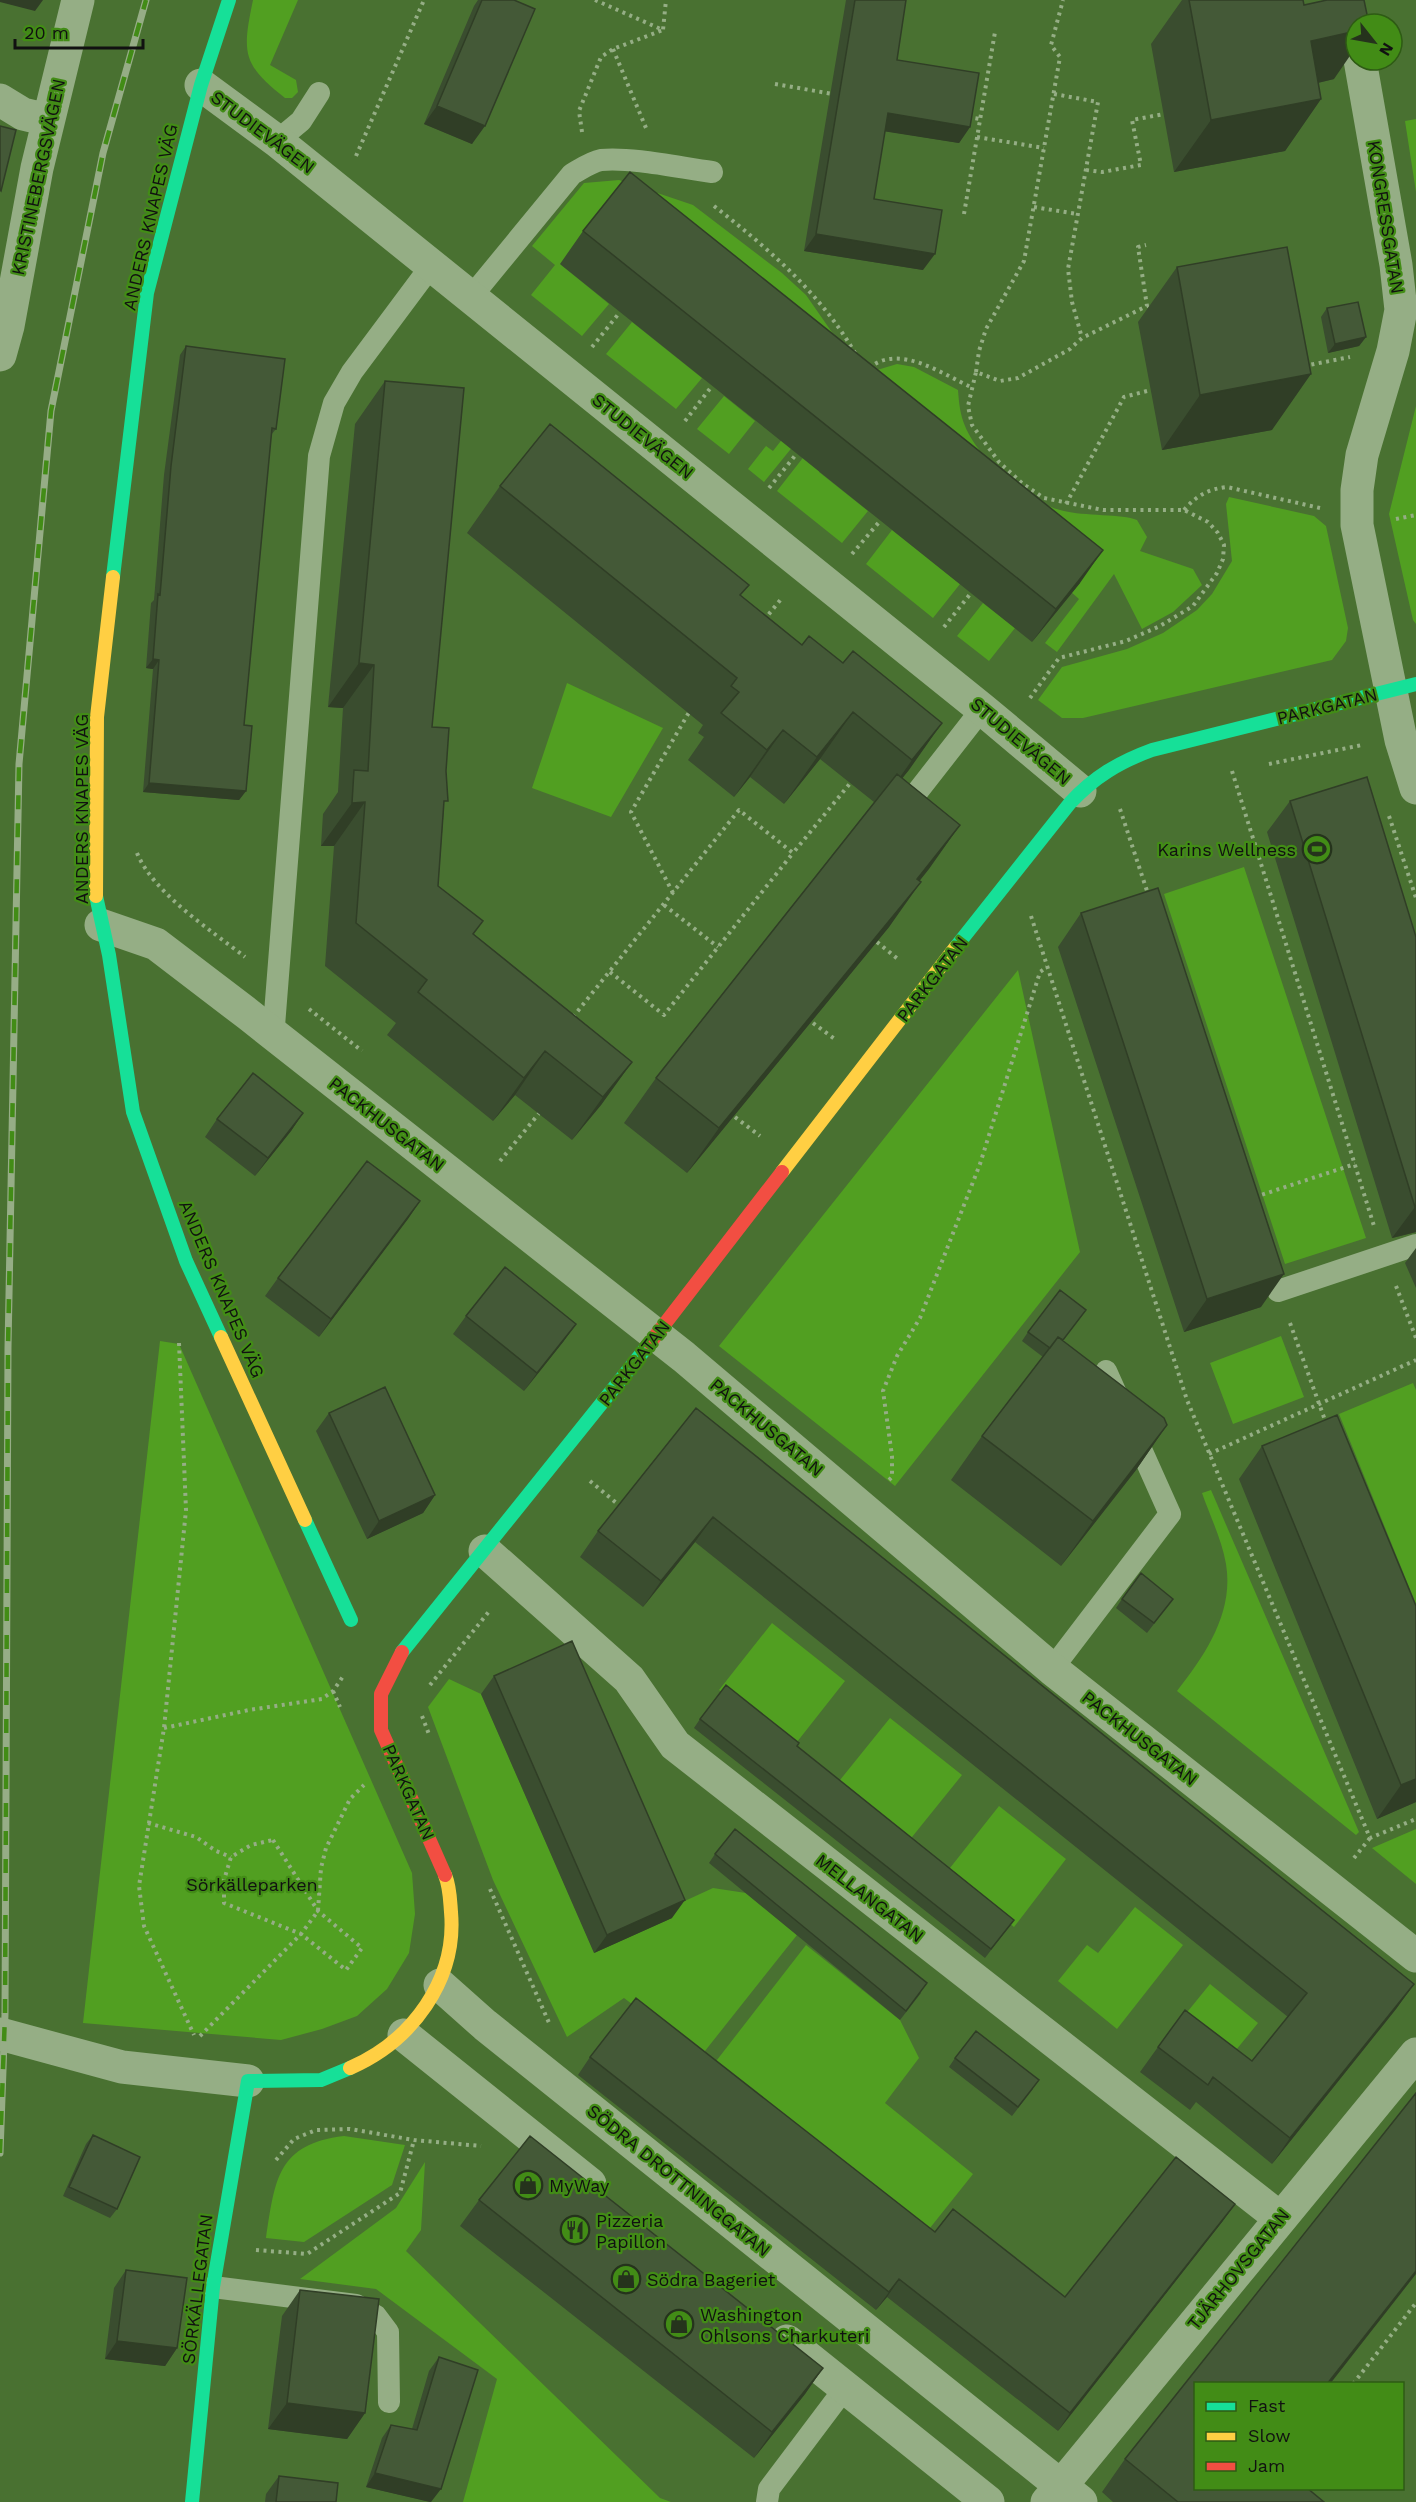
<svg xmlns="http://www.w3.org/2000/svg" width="1416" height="2502" font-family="'Work Sans',sans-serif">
  <rect width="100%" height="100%" fill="#497131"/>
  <!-- green -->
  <path fill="#519f21" d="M253,0h45l-28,65 26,15 2,12 -6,6h-7c-43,-34 -43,-45 -32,-98z
    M1416,119v73l-11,-71z
    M619,180l74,25 89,68 24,22 39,56 5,25 -86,106 -16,-13 18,-23 7,5 46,-59 -259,-128 49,40 -27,32 -51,-41 24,-30 -23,-19 52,-63z
    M632,322l70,56 -26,31 -70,-55z
    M897,364l17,3 44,23c1,13 2,24 7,36 13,33 65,78 99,85 19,5 59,3 73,9l10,17 -7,14 53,18 9,16 -29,27 -31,17 -28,-55 -57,78 -12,-9 34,-44 -213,-186 -47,59 49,39 -26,32 -65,-52 89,-114 11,-7z
    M724,396l31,25 -26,33 -32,-25z
    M1416,406v218l-3,-4 -24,-106z
    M1229,497l85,19 12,10 22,102 -2,13 -14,19 -249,58h-21l-24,-18 24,-33 65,-18 36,-16 34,-23 15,-16 20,-33 -6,-57z
    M892,530l68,54 -27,34 -67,-54z
    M983,603l32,25 -26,33 -32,-25z
    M567,683l96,45 -52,89 -79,-29z
    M1244,867l122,371 -81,26 -121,-370z
    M1018,970l62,282 -185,234 -176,-140z
    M1281,1336l23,61 -71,27 -23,-61z
    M160,1341l19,3 233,529 3,41 -6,39 -22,36 -30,27 -35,13 -41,11 -198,-17z
    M1413,1383l3,7v214l-77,-190z
    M1211,1490l148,342 -3,3 -179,-144c29,-37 57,-79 49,-127 -4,-24 -16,-48 -24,-71z
    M772,1623l73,58 -52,66 -74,-57z
    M449,1679l32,15 113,258 82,-47 37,-17 33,5 51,42 -96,121 -77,-58 -57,39 -74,-157 -65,-173z
    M890,1718l72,57 -54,67 -72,-57z
    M999,1806l67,53 -52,68 -68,-54z
    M1416,1829v55l-44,-36z
    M1135,1907l48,38 -66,84 -59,-48 29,-36 11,8z
    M806,1945l94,75 19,38 -34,45 88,71 -51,64 -212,-169z
    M1210,1984l48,39 -39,48 -48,-39z
    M344,2136l61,9 -13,40 -88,57 -38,-4c9,-58 11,-94 78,-102z
    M425,2162l-4,68 -15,21 254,247 11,4h-208l34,-123 -121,-90 -76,-10 96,-71z"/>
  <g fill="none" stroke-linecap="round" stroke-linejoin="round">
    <!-- path -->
    <path stroke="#95ae85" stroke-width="4" stroke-dasharray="3 4.5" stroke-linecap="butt" d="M595,0l68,30 3,-30
      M613,49l33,79
      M775,84l58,10
      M1054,94l44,8 -30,167 4,33 10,36
      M968,117l12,2
      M582,132l-3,-21 22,-54 12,-8 50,-19
      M977,137l67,11
      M356,156l68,-156
      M1086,170l16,2 39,-7 -9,-45 32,-6
      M714,206c55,43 106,87 141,147
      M1034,207l43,7
      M964,214l31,-182
      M592,347l28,-35
      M1304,366l46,-9
      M869,368c30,-25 73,6 102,19
      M976,372l3,-21 7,-22 38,-68 36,-204 -9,-12 12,-45
      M685,421l27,-35
      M769,488l29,-36
      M1066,504l58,-107 27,-7
      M1184,510c12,-14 24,-21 43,-23l93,21
      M1396,519l20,-4
      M852,554l28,-33
      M764,620l18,-22
      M944,627l27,-34
      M1030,698l29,-40 67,-17 34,-15 33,-20 24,-33 6,-14 1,-14 -6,-12 -10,-11 -24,-12h-81l-59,-12 -21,-14 -24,-22 -27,-37 -4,-19 8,-34 24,9 18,-3 52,-29 12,-11 65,-32 -9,-59 8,-2
      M1269,764l93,-19
      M1232,771l142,455
      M1120,809l29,88
      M1389,816l27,82
      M137,853c17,41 74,77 108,104
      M673,893l-42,-81 60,-103
      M664,905l54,42
      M1031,916l156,484 183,438 46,-19
      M877,942l22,18
      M610,972l54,43 129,-162
      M309,1009l53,42
      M573,1017l166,-207 54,43 59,-72
      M813,1023l23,17
      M735,1117l25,19
      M500,1161l41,-50
      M1255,1197l100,-33
      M1396,1286l20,52
      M1290,1323l36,100
      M179,1343l7,167 -22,218 -25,158 5,40 50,109
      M1209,1454l207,-94
      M889,1480l3,-3v-21l-9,-65 14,-35 23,-38 60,-154 60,-192 7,-5
      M590,1481l30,25
      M430,1685l61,-76
      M333,1691l7,16
      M422,1716l8,21
      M164,1728l85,-18 73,-11 11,-8 11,-16
      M148,1823l48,14 20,14 15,6
      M273,1840l45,71 44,37 -16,22 -45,-36 -77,-31v-23l7,-23 20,-12z
      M1354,1858l16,-20
      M490,1889l60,136
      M200,2036l101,-102 17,-23 3,-43 5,-20 24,-49 14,-14
      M276,2160l18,-21 22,-9 34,-1 64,11 67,6
      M256,2250l51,4 93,-61 14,-53
      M1353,2384l63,-81"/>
    <!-- lane -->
    <path stroke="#95ae85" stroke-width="22" d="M277,141l24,-20 18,-28
      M471,297l101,-123c9,-5 19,-12 29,-14 31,-3 80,8 111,12
      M900,814l82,-105
      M274,1026l45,-570 15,-53 18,-31 79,-106
      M1278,1291l138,-46
      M1052,1669l118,-155 -64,-143
      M213,2287l143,18 20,11 12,16 1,70
      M767,2502l2,-13 76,-101"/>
    <!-- street -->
    <path stroke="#95ae85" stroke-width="33" d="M1360,60l36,205 5,45 -8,41 -31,104 -5,35v35l44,215 15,48
      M201,85l76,56 705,568 98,82
      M0,100l23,14 25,6
      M0,355l8,-29 29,-158 41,-168
      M101,925l55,19 93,71 435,342 368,312 364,287
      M485,1551l144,128 46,66 605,473
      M440,1985l45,40 576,461 -14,16
      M0,2034l122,33 126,14
      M404,2035l186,149
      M787,2341l201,161
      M1081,2502l-20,-16 355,-432"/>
    <!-- fast -->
    <path stroke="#16e098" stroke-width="14" d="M113,577l34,-284 54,-208 28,-85
      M96,896l13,59 24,157 53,149 35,76
      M955,948l115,-145c24,-26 49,-41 82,-53l264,-66
      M305,1520l46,100
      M402,1652l248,-309
      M192,2502l21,-215 35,-206 73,-1 29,-12"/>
    <!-- slow -->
    <path stroke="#ffcf43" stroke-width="14" d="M96,896l1,-179 16,-140
      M782,1172l173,-224
      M221,1337l84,183
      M350,2068c62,-27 107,-88 101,-156 -1,-13 -1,-25 -6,-37"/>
    <!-- jam -->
    <path stroke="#f24e42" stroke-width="14" d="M650,1343l132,-171
      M402,1652l-21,42v36l64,145"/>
    <!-- rail casing -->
    <g stroke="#96ad86" stroke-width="7">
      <path id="rail" d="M0,2153l5,-139 3,-666 11,-584 32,-353 52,-258 43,-153"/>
    </g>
    <!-- rail -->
    <use href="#rail" stroke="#428c16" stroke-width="4.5" stroke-dasharray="14" stroke-linecap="butt"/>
  </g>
  <!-- wall -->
  <path fill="#3a4d2f" d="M478,0h36l-42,144 -48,-20 50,-118z
    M846,0h60l-9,60 73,67 -11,16 -74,-12 -11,68 49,71 -119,-19z
    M1182,0h121l1,5 30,74 -16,4 3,16 -36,52 -111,21 -23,-128z
    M583,231l497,352 -48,59 -472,-378z
    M1177,267l95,163 -110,20 -24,-128z
    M1327,308l39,29 -7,9 -31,7 -7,-36z
    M186,346l90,83 -5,6 -27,290 2,66 -7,9 -96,-8 10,-123 -7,-1 5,-65 3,-3 10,-125 16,-120z
    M385,381l47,346 12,80 -6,79 36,48 158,128 -31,43 -29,35 -57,-45 -22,26 -106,-86 9,-12 -71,-57 9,-120h-13l2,-32 15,-22 5,-84 -15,-1 27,-283z
    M500,486l241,110 61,49 41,18 99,60 -40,55 58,47 -41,56 -30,46 -202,246 -63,-50 32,-45 218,-276 -54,-43 -36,45 -34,-27 -16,20 -46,-37 16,-23 -6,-4 5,-8 -236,-192z
    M1290,801l126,136v295l-24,6 -125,-406z
    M1081,913l180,394 -77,25 -126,-385z
    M303,1113l-12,18 -36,45 -50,-39 12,-18z
    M420,1201l-101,136 -54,-41 13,-18z
    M1416,1248v40l-11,-25z
    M466,1316l110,8 -13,18 -39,49 -71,-57z
    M1028,1332l35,9 104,84 -31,45 -75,96 -110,-86 31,-44 61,-79 -21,-16z
    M696,1408l718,576 -18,25 -124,155 -76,-62 -6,8 -50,-38 18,-25 94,14 36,-44 -593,-475 -52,65 -63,-50 18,-26z
    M329,1413l106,82 -12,18 -56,26 -51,-108z
    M1262,1446l154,160v196l-39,17 -138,-340z
    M1122,1599h51l-26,34 -31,-25z
    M494,1676l178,242 -78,35 -113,-259z
    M700,1719l97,27 217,174 -29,38 -291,-230z
    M715,1854l206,139 -21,27 -191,-157z
    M590,2057l475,240 170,-93 -13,18 -164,209 -171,-134 -11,13 -298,-235z
    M955,2058l78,31 -21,27 -63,-49z
    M93,2135l24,74 -7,9 -47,-22 23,-52z
    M479,2200l344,168 -18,26 -51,64 -294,-232z
    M126,2270l51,78 -12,18 -60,-7 9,-71z
    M300,2290l65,123 -18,26 -79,-10 14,-113z
    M439,2357l-8,145 -65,-15 16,-49 9,-13 21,4 17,-58z
    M1125,2459l71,29 128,14h-211l-11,-10z
    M279,2476l57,26h-71l1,-8z"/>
  <!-- shaded-wall -->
  <path fill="#303e26" d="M0,0h43l-8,11 -35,-9z
    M1356,31v16l-22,32 -60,14 37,-52z
    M1321,99l-36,52 -111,21 37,-52z
    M437,106l48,20 -13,18 -48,-20z
    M888,113l82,14 -11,16 -83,-13z
    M816,234l119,20 -12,16 -119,-19z
    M1366,337l-7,9 -31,7 7,-9z
    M1311,374l-39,56 -110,20 38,-55z
    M1103,550l-23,33 -48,59 24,-33z
    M153,659l6,1 -6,9 -7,-1z
    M359,663l15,2 -31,43 -15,-1z
    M853,712l-33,47 -36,45 33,-47z
    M942,723l-33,47 -30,37 33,-47z
    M783,730l-33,47 -16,20 33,-47z
    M149,783l97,8 -7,9 -96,-8z
    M365,802l-31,44h-13l31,-43z
    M960,825l-31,44 -44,55 32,-45z
    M921,882l-32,45 -202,246 32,-45z
    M545,1051l-30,44 -22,26 31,-43z
    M632,1062l-31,43 -29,35 31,-43z
    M303,1113l-12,18 -36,45 13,-18z
    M420,1201l-12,18 -89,118 12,-18z
    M1416,1206v26l-24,6 23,-31z
    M1284,1274l-23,33 -77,25 23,-33z
    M576,1324l-13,18 -39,49 13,-18z
    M1167,1425l-31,45 -75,96 32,-45z
    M435,1495l-12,18 -56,26 12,-18z
    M713,1517l-18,25 -52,65 18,-26z
    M1416,1779v23l-39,17 24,-34z
    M685,1900l-13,18 -78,35 13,-18z
    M1414,1984l-18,25 -124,155 18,-26z
    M1235,2204l-13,18 -164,209 12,-18z
    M1416,2271v3l-86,110h-3z
    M899,2279l-12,18 -11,13 13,-18z
    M117,2341l60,7 -12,18 -60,-7z
    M823,2368l-18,26 -51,64 18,-26z
    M287,2403l78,10 -18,26 -79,-10z
    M375,2473l66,16 -10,13h-1l-64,-15z"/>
  <!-- building -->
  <path fill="#445937" stroke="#303e26" stroke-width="1.5" d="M482,0h32l21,9 -50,117 -48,-20z
    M855,0h51l-9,60 82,13 -9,54 -82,-14 -14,86 68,11 -7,44 -119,-20z
    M1189,0h114l1,5 23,-5h37l5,24h-13v7l-45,10 10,58 -110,21z
    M0,126l16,4 -15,61 -1,-1z
    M630,172l473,378 -47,59 -473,-378z
    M1287,247l24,127 -111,21 -23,-128z
    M1358,302l8,35 -31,7 -8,-36z
    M186,346l99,13 -9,70 -4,-1 -28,297 8,1 -6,65 -97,-8 10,-123 -6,-1 5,-65 2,1 11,-129z
    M385,381l79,7 -32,339 17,1 -3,43 2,30h-4l-6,85 45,35 -10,13 159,128 -29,35 -58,-46 -21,27 -106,-86 9,-12 -71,-57 9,-121 -13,1 2,-33 14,1 6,-106 -15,-2z
    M550,424l199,161 -9,10 62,50 7,-9 34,27 10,-12 89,72 -30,37 -59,-48 -36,45 -34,-27 -16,20 -46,-37 18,-21 -8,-6 6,-8 -237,-192z
    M897,774l63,51 -43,54 4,3 -202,246 -63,-50z
    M1367,777l49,160v269l-1,1 -125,-406z
    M1158,888l126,386 -77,25 -126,-386z
    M253,1073l50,40 -35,45 -51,-39z
    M367,1161l53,40 -89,118 -53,-41z
    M505,1267l71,57 -39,49 -71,-57z
    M1060,1290l26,20 -23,30 -5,-3 -8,11 -22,-16z
    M1058,1337l106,81 3,7 -74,96 -111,-85z
    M385,1387l50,108 -56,26 -50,-108z
    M696,1408l718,576 -124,154 -77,-61 -5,8 -50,-38 27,-37 67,51 55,-68 -594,-476 -52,64 -63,-50z
    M1337,1415l79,191v173l-15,6 -139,-339z
    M1141,1573l32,26 -19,24 -32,-24z
    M572,1641l113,259 -78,35 -113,-259z
    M726,1685l73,58 -2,3 217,174 -23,29 -291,-230z
    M735,1829l192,154 -21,28 -191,-157z
    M636,1998l299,234 18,-23 112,88 111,-140 59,47 -165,209 -171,-134 -10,13 -299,-235z
    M976,2031l63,49 -21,27 -63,-49z
    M1416,2093v178l-89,113h-131v104h111l17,14h-146l-53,-43z
    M93,2135l47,22 -23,52 -48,-22z
    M530,2136l293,232 -51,64 -293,-232z
    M126,2270l61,8 -10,70 -60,-7z
    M300,2290l79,9 -14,114 -78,-10z
    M439,2357l39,13 -37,119 -66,-16 16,-48 26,5z
    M279,2476l59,7 -2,19h-60z"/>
  <!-- icons -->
  <defs>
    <g id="stadium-ring" transform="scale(1.5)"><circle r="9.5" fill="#428c16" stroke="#25331c" stroke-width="1.5"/><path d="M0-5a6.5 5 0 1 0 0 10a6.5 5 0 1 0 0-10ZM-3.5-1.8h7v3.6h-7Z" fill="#25331c"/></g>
    <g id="shop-ring" transform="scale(1.5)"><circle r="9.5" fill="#428c16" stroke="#25331c" stroke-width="1.5"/><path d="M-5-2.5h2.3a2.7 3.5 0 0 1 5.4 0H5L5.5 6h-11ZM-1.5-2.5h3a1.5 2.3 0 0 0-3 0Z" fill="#25331c"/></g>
    <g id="restaurant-ring" transform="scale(1.5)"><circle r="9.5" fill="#428c16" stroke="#25331c" stroke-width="1.5"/><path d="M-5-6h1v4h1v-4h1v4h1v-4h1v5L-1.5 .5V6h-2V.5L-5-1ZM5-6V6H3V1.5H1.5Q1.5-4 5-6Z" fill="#25331c"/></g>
  </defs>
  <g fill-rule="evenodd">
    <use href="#stadium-ring" x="1317" y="849"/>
    <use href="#shop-ring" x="528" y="2185"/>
    <use href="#restaurant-ring" x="575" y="2230"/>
    <use href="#shop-ring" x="626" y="2279"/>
    <use href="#shop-ring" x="679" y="2324"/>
  </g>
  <g text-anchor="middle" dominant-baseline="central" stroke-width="4.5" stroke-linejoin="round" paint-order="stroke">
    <!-- street labels -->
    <g font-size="18" fill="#111" stroke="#428c16">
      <text transform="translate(263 132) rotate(37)">STUDIEVÄGEN</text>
      <text transform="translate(38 177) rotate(-78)">KRISTINEBERGSVÄGEN</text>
      <text transform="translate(150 217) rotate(-77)">ANDERS KNAPES VÄG</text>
      <text transform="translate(1386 217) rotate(81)">KONGRESSGATAN</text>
      <text transform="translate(643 436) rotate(39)">STUDIEVÄGEN</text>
      <text transform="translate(1327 706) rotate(-14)">PARKGATAN</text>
      <text transform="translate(1021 741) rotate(40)">STUDIEVÄGEN</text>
      <text transform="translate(81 809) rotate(-90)">ANDERS KNAPES VÄG</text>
      <text transform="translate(932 979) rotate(-52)">PARKGATAN</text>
      <text transform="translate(387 1124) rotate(38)">PACKHUSGATAN</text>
      <text transform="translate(222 1289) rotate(67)">ANDERS KNAPES VÄG</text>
      <text transform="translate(634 1363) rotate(-52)">PARKGATAN</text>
      <text transform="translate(767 1427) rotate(40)">PACKHUSGATAN</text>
      <text transform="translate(1140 1738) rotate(38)">PACKHUSGATAN</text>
      <text transform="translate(409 1792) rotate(66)">PARKGATAN</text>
      <text transform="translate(870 1898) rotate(38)">MELLANGATAN</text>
      <text transform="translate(679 2180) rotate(39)">SÖDRA DROTTNINGGATAN</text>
      <text transform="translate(1238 2269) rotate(-51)">TJÄRHOVSGATAN</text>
      <text transform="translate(197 2289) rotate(-83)">SÖRKÄLLEGATAN</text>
    </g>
    <!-- poi labels -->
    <g font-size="18" fill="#111" stroke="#428c16" text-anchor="start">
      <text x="1296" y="849" text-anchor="end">Karins Wellness</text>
      <text x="549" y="2185">MyWay</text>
      <text x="596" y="2220">Pizzeria<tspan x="596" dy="21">Papillon</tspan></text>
      <text x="647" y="2279">Södra Bageriet</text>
      <text x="700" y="2314">Washington<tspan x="700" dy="21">Ohlsons Charkuteri</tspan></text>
    </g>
    <!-- park labels -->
    <g font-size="18" fill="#111" stroke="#428c16">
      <text x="252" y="1884">Sörkälleparken</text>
    </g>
  </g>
  <!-- legend -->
  <rect x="1194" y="2382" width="210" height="108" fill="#428c16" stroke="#2e5b14" stroke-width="1.5"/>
  <rect x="1206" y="2402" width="30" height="9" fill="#16e098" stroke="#2e5b14" stroke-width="1.5"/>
  <text x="1248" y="2412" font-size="18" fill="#111111">Fast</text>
  <rect x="1206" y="2432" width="30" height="9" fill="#ffcf43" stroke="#2e5b14" stroke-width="1.5"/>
  <text x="1248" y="2442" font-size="18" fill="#111111">Slow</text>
  <rect x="1206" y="2462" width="30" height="9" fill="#f24e42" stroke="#2e5b14" stroke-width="1.5"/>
  <text x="1248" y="2472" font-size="18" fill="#111111">Jam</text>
  <!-- north arrow -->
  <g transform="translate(1374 42) rotate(121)"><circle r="28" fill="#428c16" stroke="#2e5b14" stroke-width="1.5"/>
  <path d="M0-4.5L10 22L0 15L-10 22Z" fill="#25331c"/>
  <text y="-9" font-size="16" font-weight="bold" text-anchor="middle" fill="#111111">N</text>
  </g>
  <!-- scale -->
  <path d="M15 39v9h128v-9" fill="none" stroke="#111111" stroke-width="3"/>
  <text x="24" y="39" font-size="18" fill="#111111" stroke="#428c16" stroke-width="4.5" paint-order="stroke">20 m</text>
</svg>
